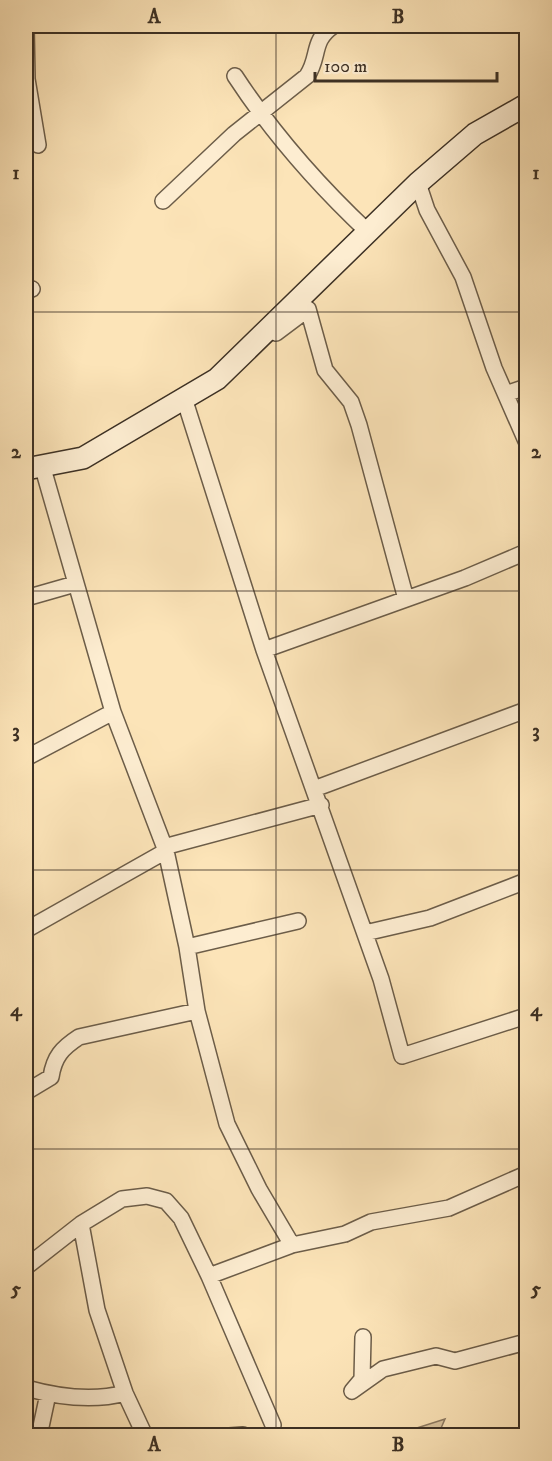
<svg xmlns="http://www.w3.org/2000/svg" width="552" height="1461" font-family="'IM FELL DW Pica',serif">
  <defs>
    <pattern id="forest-firs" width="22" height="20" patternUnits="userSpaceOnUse" patternTransform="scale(1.5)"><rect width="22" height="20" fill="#dbc59f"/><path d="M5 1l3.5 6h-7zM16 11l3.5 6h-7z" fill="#b3a081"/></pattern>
  </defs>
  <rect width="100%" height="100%" fill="#fce4b8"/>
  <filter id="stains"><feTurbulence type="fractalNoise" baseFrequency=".00333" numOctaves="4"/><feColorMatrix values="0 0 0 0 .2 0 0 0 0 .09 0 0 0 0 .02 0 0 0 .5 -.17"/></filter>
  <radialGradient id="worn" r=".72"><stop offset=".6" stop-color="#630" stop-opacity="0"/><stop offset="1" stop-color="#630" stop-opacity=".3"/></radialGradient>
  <!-- forest -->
  <path fill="url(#forest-firs)" stroke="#8c7a62" stroke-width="1.5" d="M445,1419l-7,16h-44h1z"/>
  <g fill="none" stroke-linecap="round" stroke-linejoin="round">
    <!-- street casing -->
    <g stroke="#6c5d49" stroke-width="18">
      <path id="street" d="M26,27l1,52 11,66
        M235,76c38,58 83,109 133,156
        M418,183l9,27 36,67 31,91 32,73
        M163,201l71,-67 73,-58c13,-19 4,-35 26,-50
        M26,291l6,-2
        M276,333l32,-24 17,61 26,32 8,23 47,174
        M506,394l20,-7
        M184,398l80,252 117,329 21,77 124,-40
        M42,465l71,247 53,139 21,96 10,64 30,113 32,65 33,56
        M26,598l49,-14
        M264,650l201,-72 61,-26
        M26,758l87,-46
        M314,789l212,-79
        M164,847l157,-42
        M26,930l140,-79
        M365,933l65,-15 96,-37
        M187,947l111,-26
        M26,1092l25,-15c3,-20 11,-29 28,-40l118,-26
        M81,1224l16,86 28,83 20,43
        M26,1267l55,-43 41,-25 25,-3 19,5 15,17 28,58 64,149
        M209,1276l83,-31 53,-11 26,-12 78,-14 77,-34
        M363,1337l-1,42 -10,12 31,-22 53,-13 19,5 71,-19
        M26,1388c32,9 66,14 99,5
        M39,1436l9,-42
        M229,1436l14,-1"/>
    </g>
    <!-- secondary casing -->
    <g stroke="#3c3024" stroke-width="24">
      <path id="secondary" d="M26,469l57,-11 134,-79 201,-196 57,-49 51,-29"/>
    </g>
    <!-- street -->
    <use href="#street" stroke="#fdedd1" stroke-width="15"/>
    <!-- secondary -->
    <use href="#secondary" stroke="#fdedd1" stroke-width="21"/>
  </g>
  <!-- grid -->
  <path fill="none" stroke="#3c3024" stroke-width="1.5" stroke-opacity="0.55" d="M276,26v1410M26,312h500M26,591h500M26,870h500M26,1149h500"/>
  <!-- margin -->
  <rect width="552" height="1461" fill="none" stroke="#fce4b8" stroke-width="66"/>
  <!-- scale -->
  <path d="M315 72v9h182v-9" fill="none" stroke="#3c3024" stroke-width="3"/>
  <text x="324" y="72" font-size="18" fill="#3c3024" stroke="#fdedd1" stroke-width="4.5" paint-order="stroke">100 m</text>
  <rect x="33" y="33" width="486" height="1395" fill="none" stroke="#3c3024" stroke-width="2"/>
  <g font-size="20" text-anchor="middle" font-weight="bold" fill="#3c3024">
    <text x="154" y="23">A</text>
    <text x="398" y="23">B</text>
    <text x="16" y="179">1</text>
    <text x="536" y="179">1</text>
    <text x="16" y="458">2</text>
    <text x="536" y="458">2</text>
    <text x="16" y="737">3</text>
    <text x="536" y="737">3</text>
    <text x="16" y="1016">4</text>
    <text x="536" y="1016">4</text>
    <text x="16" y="1295">5</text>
    <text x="536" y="1295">5</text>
    <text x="154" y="1451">A</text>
    <text x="398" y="1451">B</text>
  </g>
  <rect width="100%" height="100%" filter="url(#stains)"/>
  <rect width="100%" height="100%" fill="url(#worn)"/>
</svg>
